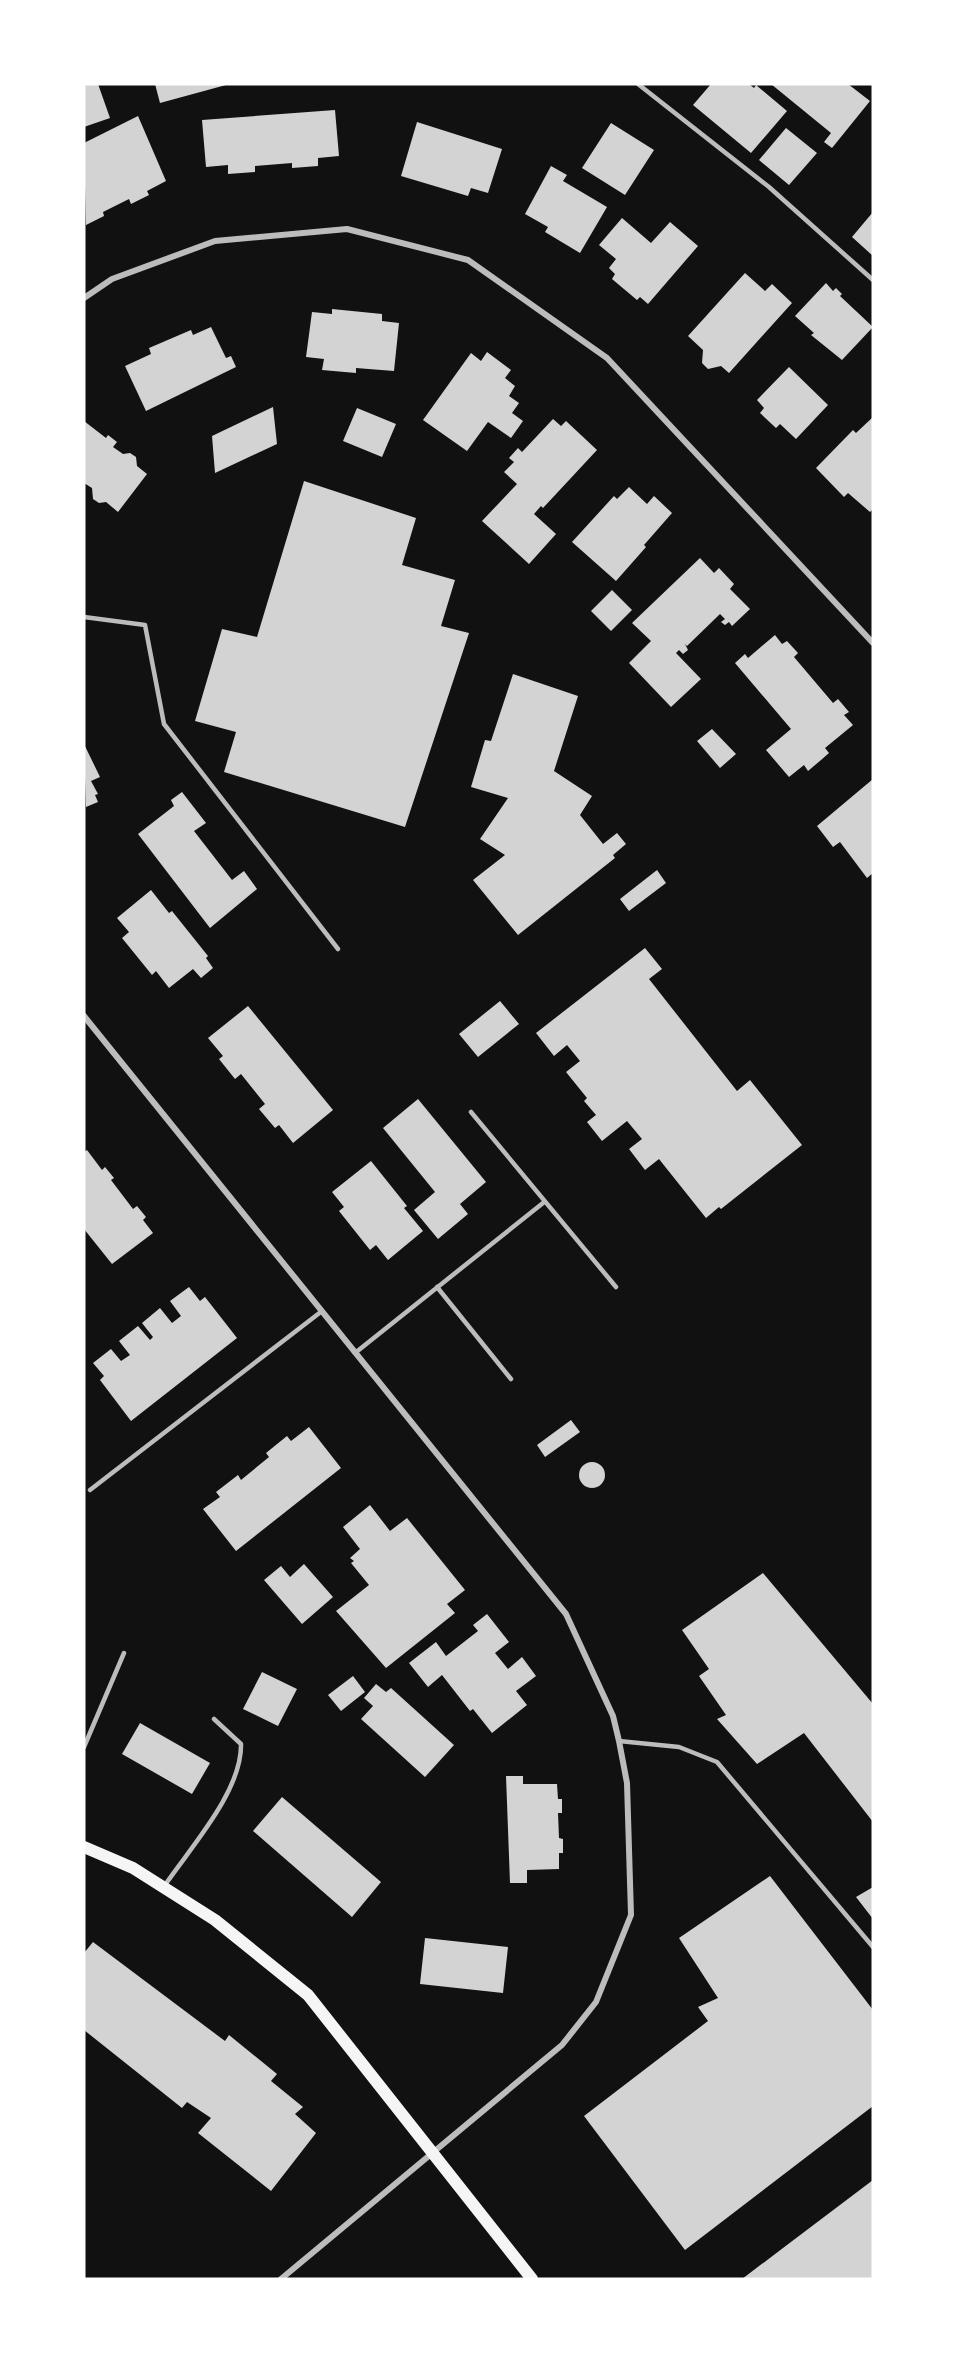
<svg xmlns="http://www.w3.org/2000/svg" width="957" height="2363" font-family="'Exo 2',sans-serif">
  <rect width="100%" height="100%" fill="#111"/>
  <!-- building -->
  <path fill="#d3d3d3" d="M84,84h14l12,34 -26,9z
    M155,84h71v1l-66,18z
    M711,84h38l5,4 2,-3 31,26 -36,42 -58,-48z
    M771,84h77l22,17 -38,47 -8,-6 7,-9z
    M335,110l4,46 -21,2v8l-26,2v-5l-37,3v6l-27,2v-9l-22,2 -4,-47z
    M138,116l28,65 -19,10 2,4 -18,9 -2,-5 -26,13 1,4 -18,9 -2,-82z
    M417,122l85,27 -14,44 -17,-5 -3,8 -67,-20z
    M611,123l43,27 -29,45 -43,-27z
    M786,128l31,25 -28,32 -30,-25z
    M551,166l16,9 -4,6 44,26 -27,46 -35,-21 3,-5 -23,-13z
    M873,212v44l-21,-19z
    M622,218l29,25 19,-21 28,24 -50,58 -8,-7 -3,3 -25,-21 3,-5 -6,-6 7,-9 -17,-14z
    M745,273l20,18 7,-7 20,19 -63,70 -8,-7 -13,3 -6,-6 1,-13 -15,-14z
    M826,283l7,8 3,-3 6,6 -2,2 33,31 -31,33 -31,-25 3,-2 -19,-17z
    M332,309l50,5v7l17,2 -5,48 -38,-3v5l-34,-3 2,-11 -18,-2 6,-45 20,2z
    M211,327l15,31 5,-2 5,11 -90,44 -21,-45 26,-12 -2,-6 42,-18 2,5z
    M487,352l24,18 -6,8 10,8 -6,10 10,7 -7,10 11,8 -12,17 -23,-16 -21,29 -44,-31 48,-67 10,8z
    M789,367l39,38 -32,34 -16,-15 -4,4 -16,-15 4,-5 -7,-8z
    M273,407l4,37 -62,29 -3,-37z
    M357,408l39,16 -14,33 -39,-16z
    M873,417v92l-3,3 -22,-19 -4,4 -28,-29 37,-38 3,3z
    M553,419l8,7 5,-5 31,29 -54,58 -2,-2 -7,8 22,20 -27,30 -47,-43 35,-37 -13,-12 10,-10 -5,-4 9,-10 4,4z
    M84,421l22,17 2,-3 9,7 -4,5 10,7 7,-1 6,4 1,9 10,8 -29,38 -12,-10 -7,1 -6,-4 -1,-11 -8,-5z
    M304,481l112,37 -14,47 53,15 -14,46 28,7 -64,194 -181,-55 12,-40 -41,-11 27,-92 35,8z
    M629,487l18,17 7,-8 18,17 -28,32 2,2 -30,34 -44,-39 42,-46 3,3z
    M700,558l14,15 5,-5 15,16 -4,5 20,20 -18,17 -3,-4 -4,3 -4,-3 4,-3 -5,-5 -33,32 -2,-2 3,6 -5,4 -4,-4 -3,3 25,26 -30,28 -42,-44 22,-22 -19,-18z
    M612,590l20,20 -21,21 -20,-20z
    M775,635l7,9 5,-3 11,12 -4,4 39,46 5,-4 11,13 -5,3 9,10 -28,23 4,5 -8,7 -13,11 -4,-6 -15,12 -23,-27 25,-21 -56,-66 10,-9 3,4z
    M513,674l65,22 -24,75 38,25 -12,19 23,29 14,-11 9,11 -13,11 2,3 -97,77 -45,-55 32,-25 -25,-16 28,-41 -37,-11 14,-47 6,1z
    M712,729l24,25 -16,14 -23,-27z
    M84,744l16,33 -9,4 7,13 -3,1 3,7 -12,5z
    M873,779v94l-6,5 -27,-36 -7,5 -16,-21z
    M182,792l24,31 -12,8 38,49 12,-9 13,18 -47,39 -72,-94 36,-28 -3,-6z
    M657,870l9,13 -37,28 -9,-12z
    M151,890l18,23 3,-2 36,45 -2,2 7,10 -12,10 -8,-9 -24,19 -13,-17 -4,4 -30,-37 7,-6 -12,-14z
    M645,948l17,21 -13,10 88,112 13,-11 52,65 -81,64 -2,-2 -13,11 -47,-59 -14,11 -16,-21 13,-10 -15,-18 -25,20 -15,-19 9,-7 -12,-14 3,-3 -21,-26 14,-11 -13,-16 -13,11 -18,-23z
    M500,1001l19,23 -41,33 -19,-23z
    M248,1006l85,104 -40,33 -14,-18 -4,3 -16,-19 6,-5 -24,-30 -6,5 -16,-20 4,-3 -15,-18z
    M418,1099l68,83 -26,22 8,10 -30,25 -24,-29 21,-18 -52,-64z
    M87,1150l15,20 3,-3 9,11 -3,2 22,29 4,-3 9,11 -3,3 10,13 -41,31 -28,-35v-77z
    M371,1161l36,45 -3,2 19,23 -35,29 -12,-15 -6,5 -31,-39 5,-4 -12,-15z
    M189,1287l11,14 5,-4 32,41 -106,83 -31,-41 4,-4 -11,-13 18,-14 10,12 9,-6 -11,-14 19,-15 12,14 3,-3 -11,-14 18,-15 12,15 9,-7 -11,-15z
    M571,1420l9,12 -35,25 -8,-12z
    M309,1427l32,41 -105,83 -33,-42 17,-12 -4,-5 22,-17 3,5 28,-23 -3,-4 21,-17 4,5z
    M579 1475a13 13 0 1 1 26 0a13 13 0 1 1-26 0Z
    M370,1505l20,26 17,-13 58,72 -18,14 8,9 -69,55 -50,-57 33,-26 -18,-22 3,-2 -4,-3 10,-9 -17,-22z
    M304,1564l29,33 -31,27 -38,-44 17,-14 9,11z
    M763,1573l110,131v118l-69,-89 -47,31 -40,-45 9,-4 -27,-39 10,-7 -27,-39z
    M487,1614l22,28 -14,11 13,16 14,-12 14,19 -20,15 11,14 -35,28 -19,-24 -3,2 -28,-36 -14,12 -19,-24 27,-21 10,14 32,-25 -5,-6z
    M262,1672l35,17 -19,37 -35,-17z
    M353,1676l12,16 -24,19 -13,-16z
    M376,1684l10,8 5,-4 63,57 -29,32 -64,-58 12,-13 -9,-8z
    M140,1723l70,40 -18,31 -70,-40z
    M506,1776h17v8h34l1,15h4v14h-4l1,25 4,1v14h-4v16l-32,1v13h-17z
    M282,1797l99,85 -29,35 -99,-86z
    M770,1876l103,134v96l-188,144 -101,-134 124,-95 -10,-14 20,-9 -39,-60z
    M873,1887v32l-17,-22z
    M425,1938l83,9 -5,46 -83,-9z
    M93,1942l132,99 4,-6 48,39 -6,7 32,26 -8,7 21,19 -45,58 -73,-58 13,-15 -24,-16 -5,6 -98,-78v-77z
    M873,2180v99h-131l41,-31z"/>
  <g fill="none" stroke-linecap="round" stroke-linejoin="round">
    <!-- service -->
    <path stroke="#bcbcbc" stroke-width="4.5" d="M638,84l131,103 104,93
      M84,617l61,8 19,99 174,225
      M471,1112l145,175
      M437,1287l74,92
      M355,1353l188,-150
      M90,1490l232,-179
      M619,1741l60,6 38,15 156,185
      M84,1747l40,-94
      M165,1885c26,-38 77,-94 76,-141l-27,-25"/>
    <!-- minor -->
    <path stroke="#bcbcbc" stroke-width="6" d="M84,298l28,-19 103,-38 132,-12 121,31 139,98 266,285
      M84,1016l482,598 47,102 6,25 8,42 4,132 -35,87 -34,43 -281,234"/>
    <!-- secondary -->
    <path stroke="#f5f5f5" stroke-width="12" d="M84,1847l49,21 82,52 93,75 224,284"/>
  </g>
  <!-- border -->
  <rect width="957" height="2363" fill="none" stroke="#ffffff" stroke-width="171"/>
</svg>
